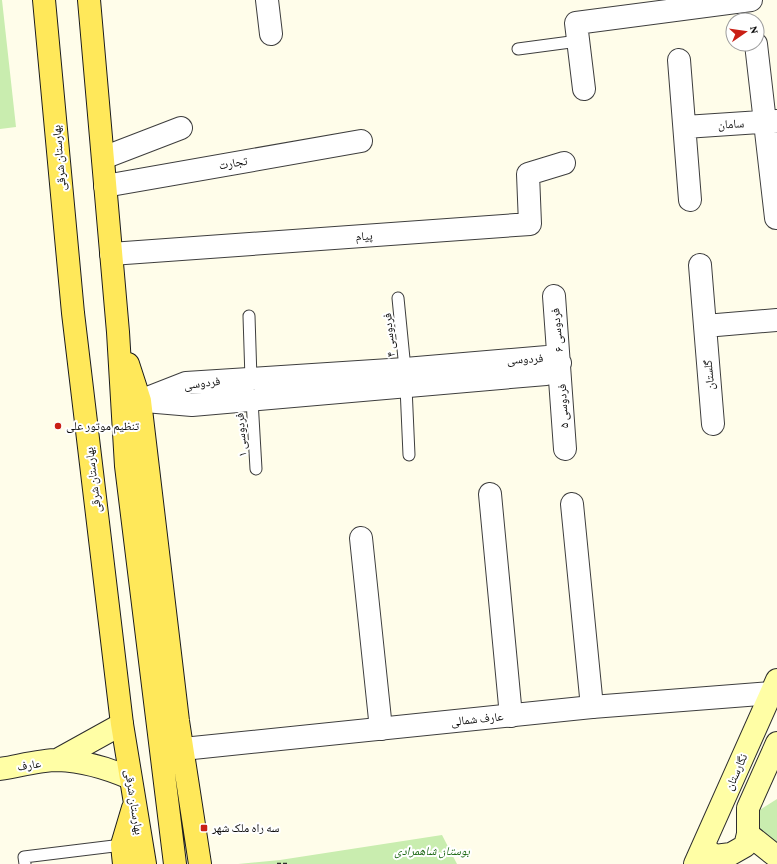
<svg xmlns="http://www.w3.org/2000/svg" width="777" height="864" font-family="'Crimson Pro','Noto Naskh Arabic',serif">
  <rect width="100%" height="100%" fill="#fffdea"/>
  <!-- grass -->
  <path fill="#c9edaf" d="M0,0h2l14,127 -16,2z
    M777,799v44h-3c-13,-8 -19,-14 -19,-30z
    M442,835l15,29h-219l42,-4z"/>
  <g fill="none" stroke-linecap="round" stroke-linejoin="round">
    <!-- service casing -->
    <g stroke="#3e3e3e" stroke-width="13">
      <path id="service" d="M518,49l60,-8
        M398,298l7,71
        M249,316l2,63
        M406,387l3,68
        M252,400l4,69
        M25,864l-1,-7 98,-12"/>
    </g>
    <!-- minor casing -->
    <g stroke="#3e3e3e" stroke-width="24">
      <path id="minor" d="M267,0l4,34
        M756,44l20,174
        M679,60l11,140
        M584,89l-8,-66 175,-23
        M685,127l92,-6
        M103,158l78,-30
        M105,186l256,-45
        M111,254l419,-30 -2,-50 36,-11
        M700,265l13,159
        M554,296l11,153
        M705,326l72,-6
        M140,401l46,-18 219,-14 142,-12 13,6
        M145,401l47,4 354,-31 14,-11
        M490,494l21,222
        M572,504l20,203
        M361,538l20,191"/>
    </g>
    <!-- tertiary casing -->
    <g stroke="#3e3e3e" stroke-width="24">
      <path id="tertiary" d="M183,749l409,-42 180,-14"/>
    </g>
    <!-- secondary casing -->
    <g stroke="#2d2d2d" stroke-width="24">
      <path id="secondary" d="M777,743l-29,65v26l29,23
        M57,760l65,-36
        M0,769c19,-3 40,-9 58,-9 26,1 49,8 72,18
        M703,847l12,9 16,-2 14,-8 3,-12
        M695,864l82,-184"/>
    </g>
    <!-- primary casing -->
    <g stroke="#1c1c1c" stroke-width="24">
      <path id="primary" d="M44,0l29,313 49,411 23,140
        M89,0l29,332 8,134 49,398
        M128,364l12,37 38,320 22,143
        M124,864l-2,-19 11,-37"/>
    </g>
    <!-- path -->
    <path stroke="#2d2d2d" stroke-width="2.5" stroke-dasharray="4 2" stroke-linecap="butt" d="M277,864h12"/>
    <!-- service -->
    <use href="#service" stroke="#fff" stroke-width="11"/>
    <!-- minor -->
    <use href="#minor" stroke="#fff" stroke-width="22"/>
    <!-- tertiary -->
    <use href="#tertiary" stroke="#fff" stroke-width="22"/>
    <!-- secondary -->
    <use href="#secondary" stroke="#fffea5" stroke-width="22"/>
    <!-- primary -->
    <use href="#primary" stroke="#ffe85a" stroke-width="22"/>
  </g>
  <!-- markers -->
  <g fill="#c91f15" stroke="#fff" stroke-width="1.5">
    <circle cx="58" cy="426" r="4"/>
    <rect x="200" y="824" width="8" height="8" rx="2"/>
  </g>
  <g text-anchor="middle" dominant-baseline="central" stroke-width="4" stroke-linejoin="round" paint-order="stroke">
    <!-- street labels -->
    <g font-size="12" fill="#0b0b0b" stroke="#fff">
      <text transform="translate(731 124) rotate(-3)">سامان</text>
      <text transform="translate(59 158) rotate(-95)">بهارستان شرقی</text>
      <text transform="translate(233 163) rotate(-10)">تجارت</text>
      <text transform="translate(364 236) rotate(-4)">پیام</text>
      <text transform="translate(557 330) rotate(-95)">فردوسی ۶</text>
      <text transform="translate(389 335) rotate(-95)">فردوسی ۴</text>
      <text transform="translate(525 359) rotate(-3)">فردوسی</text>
      <text transform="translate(709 375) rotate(-95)">گلستان</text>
      <text transform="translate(202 383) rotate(-7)">فردوسی</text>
      <text transform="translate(563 406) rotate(-93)">فردوسی ۵</text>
      <text transform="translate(241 435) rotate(-94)">فردوسی ۱</text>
      <text transform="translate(93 480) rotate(-97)">بهارستان شرقی</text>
      <text transform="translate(477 719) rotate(-6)">عارف شمالی</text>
      <text transform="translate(29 765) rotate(-9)">عارف</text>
      <text transform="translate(736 772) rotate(-66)">نگارستان</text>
      <text transform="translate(134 802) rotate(81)">بهارستان شرقی</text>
    </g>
    <!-- poi labels -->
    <g font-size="12" fill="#0b0b0b" stroke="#fff" text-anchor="start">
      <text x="66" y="426">تنظیم موتور علی</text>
      <text x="212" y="828">سه راه ملک شهر</text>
    </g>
    <!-- park labels -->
    <g font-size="12" font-style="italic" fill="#1e6916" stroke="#fff">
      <text x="432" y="851">بوستان شاهمرادی</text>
    </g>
  </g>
  <!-- north arrow -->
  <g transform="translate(745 32) rotate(77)"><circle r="19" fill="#ffffff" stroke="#9d9d9d"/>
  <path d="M0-3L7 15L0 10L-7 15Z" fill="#c91f15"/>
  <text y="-6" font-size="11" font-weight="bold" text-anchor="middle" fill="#0b0b0b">N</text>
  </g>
</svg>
